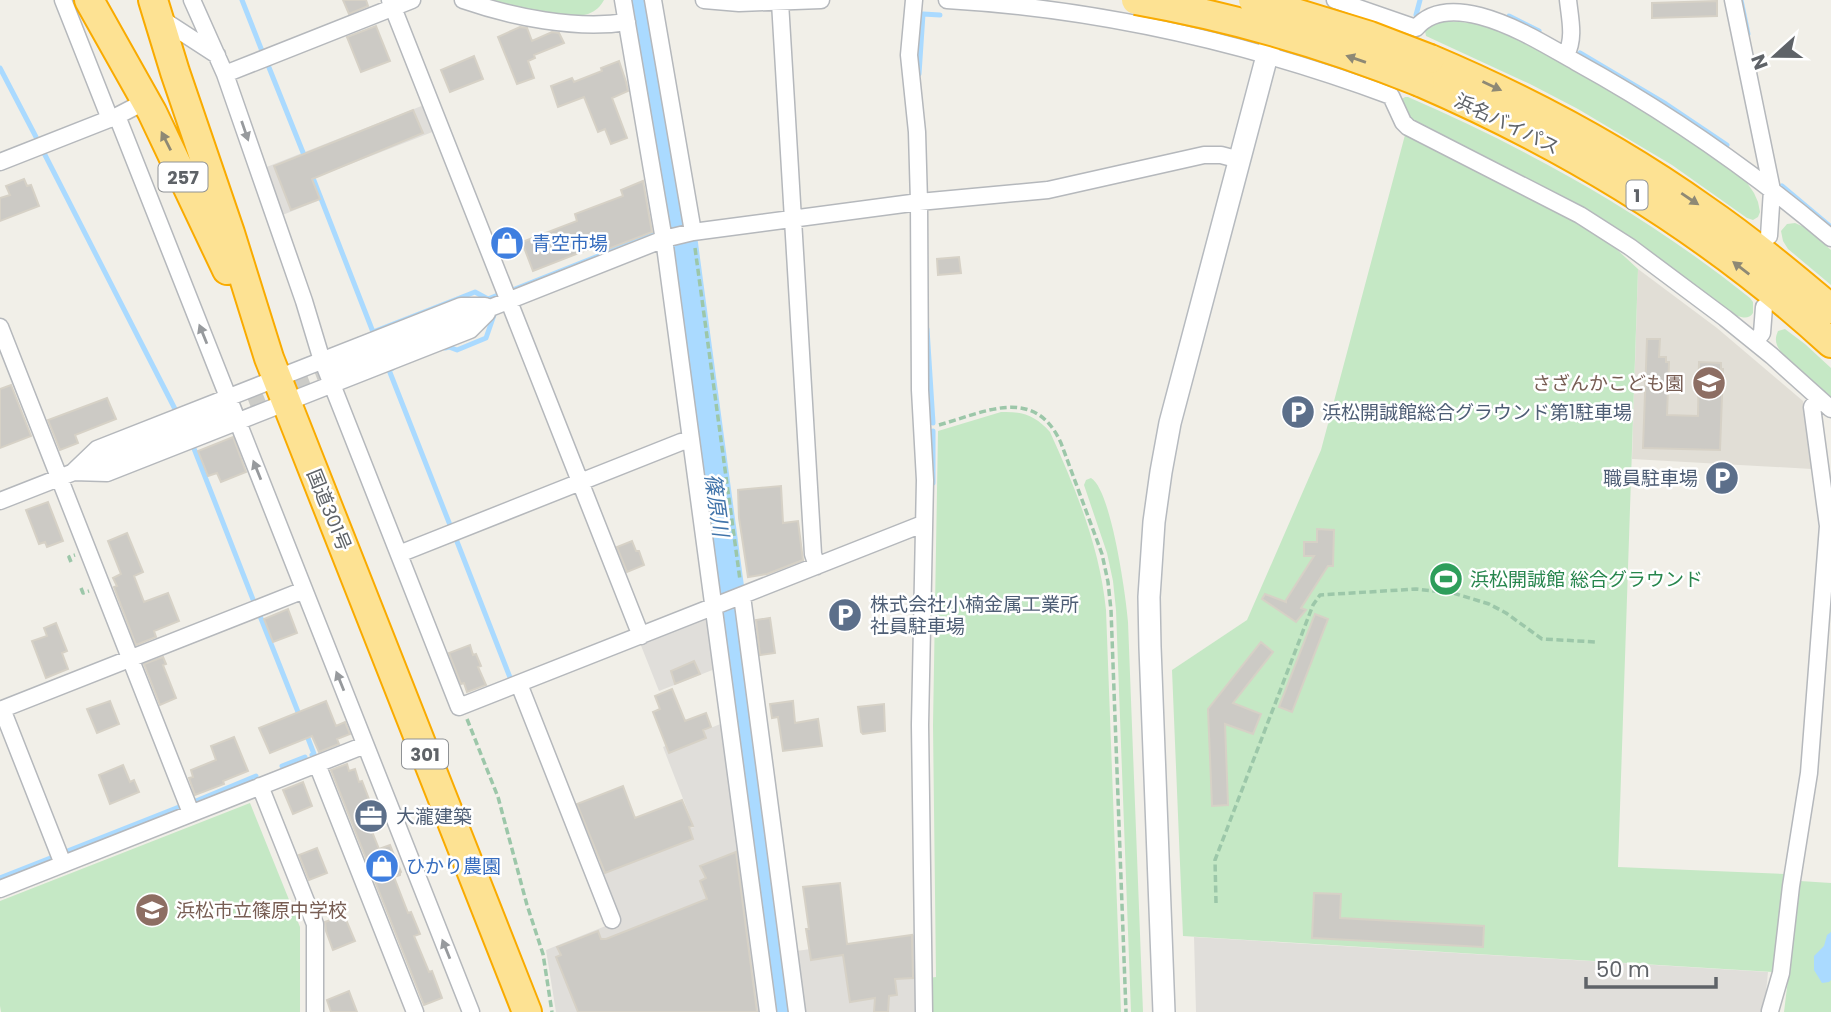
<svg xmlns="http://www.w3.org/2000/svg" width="1831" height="1012" font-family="Poppins,'Noto Sans JP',sans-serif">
  <rect width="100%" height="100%" fill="#f1efe8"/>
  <!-- industrial -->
  <path fill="#e0deda" d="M424,105l11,26 -123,48 8,21 -40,16 -16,-48z
    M705,618l4,2 6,49 -56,22 -19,-48z
    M723,723l38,289h-205l-10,-62 72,-29 -22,-56 98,-38 -31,-80z
    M915,935l1,77h-112l-8,-61z
    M1194,937l574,35 -4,40h-568z"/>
  <!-- education -->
  <path fill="#e1ded6" d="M1638,269l79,59 86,73 9,68 -180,-10z"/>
  <!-- green -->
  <path fill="#c5e8c5" d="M490,0h114c-4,7 -8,11 -16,14 -22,6 -75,-7 -98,-14z
    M1443,21l32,2 31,10 99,53 52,32 86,59 11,16 4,9 2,10 -2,5 -5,3 -6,-2 -75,-53 -94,-56 -48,-25 -104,-48 -1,-5c4,-7 10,-9 18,-10z
    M1405,97h3c122,53 237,117 342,201l3,4v11c-4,6 -9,5 -16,3l-103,-75 -50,-32 -165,-84c-9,-6 -15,-15 -17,-26z
    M1405,135l171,87 36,23 26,24 -20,598 167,7 -12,98 -590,-36 -11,-266 75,-50 74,-170z
    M1795,223l9,4 27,23v35l-43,-36 -5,-8 -2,-10 6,-7z
    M1785,329l20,15 26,24v29l-50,-45c-5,-7 -7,-12 -3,-21z
    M1001,412c22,-1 35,4 49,20 26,57 50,116 56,178l15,402h-192v-34l7,-1 -3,-252 5,-294z
    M1091,478c20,11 35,118 37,144l15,390h-12l-15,-402 -3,-29 -6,-28 -23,-68 2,-5z
    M250,803l50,124v85h-299l-1,-6v-105z
    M1800,881l31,2v129h-47z"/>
  <!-- water -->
  <path fill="#aadaff" d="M1831,932v48l-2,2 -7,1 -8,-13v-14l10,-10 3,-11z"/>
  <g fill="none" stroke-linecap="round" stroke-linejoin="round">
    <!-- stream -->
    <path stroke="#aadaff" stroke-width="5" d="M242,0l20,51
      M1741,0l7,34
      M1416,15l4,-15
      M1509,16l30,15
      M1580,53l86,51 61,41
      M268,65l36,90
      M0,68l36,69
      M919,74l4,-60 17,1
      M44,153l132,258
      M313,178l60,154 102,-40 13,7 10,-4
      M1782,186l49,41
      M671,227l8,-3
      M515,289l139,-55
      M927,329l6,94
      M445,348l4,-1 8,3 29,-12 8,-23
      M393,368l-4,2 61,155
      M193,446l61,156
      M933,483v-52
      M456,539l55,141
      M260,616l40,101
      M306,733l8,21 -2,1
      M282,766l23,-9
      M196,801l60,-25
      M65,852l114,-45
      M0,878l53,-21"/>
    <!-- river -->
    <path stroke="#aadaff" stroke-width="32" d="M640,0l42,244 103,768"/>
  </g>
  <!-- building -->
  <path fill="#cccac5" stroke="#d6d1c6" stroke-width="2" d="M343,0h23l2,6 -19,8z
    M1717,1v15l-65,2v-15z
    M376,26l14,35 -29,11 -14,-35z
    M520,27l7,1 5,13 20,-9 7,1 5,10 -30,12 1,3 -7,3 6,17 -17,6 -19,-47z
    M474,56l9,23 -33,13 -9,-22z
    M619,61l7,21 2,9 -16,7 15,40 -16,6 -6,-15 -7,3 -14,-35 -26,10 -7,-21 21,-8 2,4 28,-11 -1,-3z
    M413,110l10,23 -111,46 8,20 -29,11 -17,-44z
    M24,179l3,7 4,-1 8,21 -39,15v-23l10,-3 -4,-9z
    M643,181l9,51 -49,19 -2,-6 -12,4 -56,22 -11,-29 55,-21 -2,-7 48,-18 -2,-6z
    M959,257l2,16 -23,2 -1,-16z
    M1647,339h13l-1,18h7v5h3l-2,53 31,1 1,-54 22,1v6h2l-3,81 -77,-2z
    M11,385l20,51 -31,12v-59z
    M107,398l9,21 -41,16 3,8 -18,7 -12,-30z
    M233,437l13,35 -25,10 -4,-9 -9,3 -10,-25z
    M781,486l2,37 15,-2 5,39 -36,14 -19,3 -9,-59 -1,-28z
    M48,502l15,39 -16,6 -2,-5 -6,2 -13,-34z
    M1317,529l17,1 -1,36h-5l-27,42 5,2 -10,12 -34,-23 3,-5 21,8v-2l28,-44h-10v-14h13z
    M127,533l16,39 -9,4 10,26 24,-9 11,28 -25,10 2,6 -20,8 -22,-58 3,-1 -4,-8 8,-4 -13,-33z
    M632,541l4,10h3l5,14 -17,7 -10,-25z
    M288,609l9,24 -24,9 -9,-23z
    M1315,614l13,5 -36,93 -13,-5z
    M770,618l5,35 -15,2 -4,-35z
    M56,623l11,28 -5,2 6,16 -22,9 -14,-37 15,-5 -3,-8z
    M1261,642l12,10 -40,51 28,11 -8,20 -28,-10 3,81 -16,1 -4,-97z
    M470,645l3,10 3,-1 5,12 -3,1 8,18 -19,7 -3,-9 -3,1 -12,-31z
    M163,657l3,7 -3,1 13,33 -16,7 -16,-41z
    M694,661l6,13 -25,10 -4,-13z
    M672,689l13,32 21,-8 5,14 -8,3 3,8 -37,15 -16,-41 7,-3 -5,-13z
    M110,701l9,23 -22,9 -10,-24z
    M326,701l10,25 9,-4 5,12 -13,5 2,5 -20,8 -7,-16 -42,17 -11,-25z
    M793,701l2,22 23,-4 4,27 -39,5 -5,-34 -6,1 -2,-14z
    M884,704l1,27 -22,3 -2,-2 -3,-25z
    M234,737l14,34 -25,10 1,3 -29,11 -6,-17 4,-1 -2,-7 25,-10 -5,-14z
    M347,764l2,7 6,-2 4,13 3,-1 10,26 6,-2 5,14 -14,5 10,25 11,-4 11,27 -1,1v2l-6,2 14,36 3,-1 9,22 -6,2 15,36 3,-1 10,27 -18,7 -93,-235z
    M123,765l7,17 4,-2 5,12 -29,12 -11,-29z
    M303,782l9,24 -19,8 -10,-24z
    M623,786l12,32 47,-18 11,26 -4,1 4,12 -88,34 -28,-69z
    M317,848l10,25 -18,7 -10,-25z
    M736,852l21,160h-179l-22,-55 5,-2 -4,-8 41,-16 3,8h5l101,-40 -7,-18 6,-3 -6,-12z
    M840,883l7,61 65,-9 1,43 -18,1 2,16 -8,1 -1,16h-14l1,-14 -25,4 -7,-47 -32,5 -5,-31h3l-6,-42z
    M1314,893l27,1 -1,24 144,8 -1,21 -171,-9z
    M344,915l11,26 -22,9 -7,-19 -1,-9z
    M349,991l8,21h-26l-4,-12z"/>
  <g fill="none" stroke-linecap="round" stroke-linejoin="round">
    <!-- street-tunnel -->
    <path stroke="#ccccc8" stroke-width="16" stroke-dasharray="16 8" stroke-linecap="butt" d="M227,412l109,-43"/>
    <!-- street casing -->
    <g stroke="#b5b8bc" stroke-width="19">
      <path id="street" d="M63,0l47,119
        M192,0l33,74 79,227 16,53 139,353 461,-182 4,1
        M390,0l251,636
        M463,0c49,17 113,30 164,22
        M623,0l42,246 103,766
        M653,0l40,232
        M704,0l35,3 82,-3
        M914,0l-5,55 8,77 2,70 1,188 5,90 -5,245 4,287
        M947,0c152,9 301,43 444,96l12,26 5,5 172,88 50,32 95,71 47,38 59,53
        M1335,0l81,28c16,-19 41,-18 64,-12 34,9 66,29 96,46 91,50 176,109 255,176
        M1733,0l39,190 -3,46
        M780,2l33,552 4,12
        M160,18l57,37
        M1566,55c9,-17 4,-36 2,-55
        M225,74l187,-74
        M117,116l354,896
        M0,162l117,-46 29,-15
        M0,327l191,486
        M1755,342l7,-9 2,-26
        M336,369l328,-130 29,-7 226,-30 129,-12 156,-35h17l19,5
        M73,472l34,1 363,-143 17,-17
        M73,472l24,-23 364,-143h24
        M0,501l227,-89
        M399,554l282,-112 10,-1
        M742,596l55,416
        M519,684l93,236
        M2,709l61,155
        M0,710l304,-120
        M317,764l98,248
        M260,786l55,138v88
        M0,889l365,-144
        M1770,1011l11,-38 10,-87 18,-113 19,-247 -16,-119 7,-9"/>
    </g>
    <!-- secondary casing -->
    <g stroke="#b6babf" stroke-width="24">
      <path id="secondary" d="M1164,1012l-14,-365 -1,-50 5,-75 7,-50 9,-49 107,-405"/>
    </g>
    <!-- highway casing -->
    <g stroke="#f9ab00" stroke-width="32">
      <path id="highway" d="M89,0l63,112 75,158
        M153,0l22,72 55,161 39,125 258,654
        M1430,59c97,41 189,90 275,151 44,30 85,64 126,99
        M1420,82c150,65 290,150 411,261"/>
    </g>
    <!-- path -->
    <path stroke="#9cc7a9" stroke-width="3.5" stroke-dasharray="7 3.5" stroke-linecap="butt" d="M695,248l45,332
      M939,425c46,-13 96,-40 122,18l41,111 6,28 3,28 15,402
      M71,562l-2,-5 6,-2
      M81,588l2,5 6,-2
      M467,719l31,78 29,108 16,49 9,58
      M1216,903l-1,-43 98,-255 7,-10 96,-6 37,4 36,11 17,9 36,26 55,3"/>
    <!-- street -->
    <use href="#street" stroke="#fff" stroke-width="16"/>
    <!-- secondary -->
    <use href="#secondary" stroke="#fff" stroke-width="21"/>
    <!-- highway -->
    <use href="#highway" stroke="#fde293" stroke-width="28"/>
    <!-- highway-bridge casing -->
    <g stroke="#f9ab00" stroke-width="32" stroke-linecap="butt">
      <path id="highway-bridge" d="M1136,0c96,17 193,45 284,82
        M1253,0l117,36 60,23"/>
    </g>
    <!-- highway-bridge -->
    <use href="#highway-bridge" stroke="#fde293" stroke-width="28"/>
  </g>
  <!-- one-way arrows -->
  <defs><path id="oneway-solid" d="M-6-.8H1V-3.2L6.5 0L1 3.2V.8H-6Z" transform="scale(1.75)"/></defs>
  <g fill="#8e8975">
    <use href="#oneway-solid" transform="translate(1356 59) rotate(-161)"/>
    <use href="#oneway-solid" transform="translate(1492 86) rotate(25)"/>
    <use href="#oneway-solid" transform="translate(166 141) rotate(-117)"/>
    <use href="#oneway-solid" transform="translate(1690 199) rotate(34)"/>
    <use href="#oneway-solid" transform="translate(1741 268) rotate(-142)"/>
  </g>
  <g fill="#979a9d">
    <use href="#oneway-solid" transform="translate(245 131) rotate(71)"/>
    <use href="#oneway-solid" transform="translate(203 334) rotate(-112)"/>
    <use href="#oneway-solid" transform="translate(257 470) rotate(-112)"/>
    <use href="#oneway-solid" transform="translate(340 681) rotate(-112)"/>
    <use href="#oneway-solid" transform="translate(446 949) rotate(-112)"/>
  </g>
  <!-- icons -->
  <defs>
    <g id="shop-disc" transform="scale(1.75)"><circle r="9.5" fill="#3f7fe0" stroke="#fff"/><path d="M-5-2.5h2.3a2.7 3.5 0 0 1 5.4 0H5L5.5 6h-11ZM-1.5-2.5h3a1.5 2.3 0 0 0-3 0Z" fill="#fff"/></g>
    <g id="school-disc" transform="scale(1.75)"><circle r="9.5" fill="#8d6e63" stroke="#fff"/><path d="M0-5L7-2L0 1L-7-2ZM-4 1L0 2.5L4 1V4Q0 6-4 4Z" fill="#fff"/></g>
    <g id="parking-disc" transform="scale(1.75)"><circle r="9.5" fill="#5c6f8a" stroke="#fff"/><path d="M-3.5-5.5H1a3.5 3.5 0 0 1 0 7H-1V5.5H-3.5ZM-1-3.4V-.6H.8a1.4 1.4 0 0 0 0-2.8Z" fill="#fff"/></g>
    <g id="stadium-disc" transform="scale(1.75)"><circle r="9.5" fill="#2e9e5b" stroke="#fff"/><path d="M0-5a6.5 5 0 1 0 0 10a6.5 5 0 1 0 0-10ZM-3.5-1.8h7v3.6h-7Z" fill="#fff"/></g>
    <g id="office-disc" transform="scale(1.75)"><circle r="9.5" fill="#5c6f8a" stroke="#fff"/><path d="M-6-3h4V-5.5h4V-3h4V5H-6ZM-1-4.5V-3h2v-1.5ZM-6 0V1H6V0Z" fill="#fff"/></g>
  </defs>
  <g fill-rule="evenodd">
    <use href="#shop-disc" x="507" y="243"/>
    <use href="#school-disc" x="1709" y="383"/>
    <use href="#parking-disc" x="1298" y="412"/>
    <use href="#parking-disc" x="1722" y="478"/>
    <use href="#stadium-disc" x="1446" y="579"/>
    <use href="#parking-disc" x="845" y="615"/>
    <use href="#office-disc" x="371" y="816"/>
    <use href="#shop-disc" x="382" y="866"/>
    <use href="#school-disc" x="152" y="910"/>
  </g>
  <g text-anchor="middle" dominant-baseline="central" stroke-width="5" stroke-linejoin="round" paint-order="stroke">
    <!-- shield labels -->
    <g fill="#fff" stroke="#8f9295" stroke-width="2">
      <rect x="158.5" y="162.5" width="49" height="29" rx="5"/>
      <rect x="1626.5" y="180.5" width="21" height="29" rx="5"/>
      <rect x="402" y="739.5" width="46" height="29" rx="5"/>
    </g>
    <g font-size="18" font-weight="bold" fill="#5f6368">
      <text x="183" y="177">257</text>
      <text x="1637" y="195">1</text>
      <text x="425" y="754">301</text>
    </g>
    <!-- street labels -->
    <g font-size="19" fill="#5f6368" stroke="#fff">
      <text transform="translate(1507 124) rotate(26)">浜名バイパス</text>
      <text transform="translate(329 510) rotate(68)">国道301号</text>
    </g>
    <!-- shop labels -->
    <g font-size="19" fill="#366cbe" stroke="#fff" text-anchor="start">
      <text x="532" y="243">青空市場</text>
      <text x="406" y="866">ひかり農園</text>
    </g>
    <!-- education labels -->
    <g font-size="19" fill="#785e54" stroke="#fff" text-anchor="end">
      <text x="1684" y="383">さざんかこども園</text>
      <text x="176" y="910" text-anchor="start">浜松市立篠原中学校</text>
    </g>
    <!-- service labels -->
    <g font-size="19" fill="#4e5e75" stroke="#fff" text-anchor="start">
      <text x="1322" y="412">浜松開誠館総合グラウンド第1駐車場</text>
      <text x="1698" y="478" text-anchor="end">職員駐車場</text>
      <text x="870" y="604">株式会社小楠金属工業所<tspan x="870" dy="22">社員駐車場</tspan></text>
      <text x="396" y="816">大瀧建築</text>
    </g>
    <!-- leisure labels -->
    <g font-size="19" fill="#27864d" stroke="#fff" text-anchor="start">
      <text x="1470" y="579">浜松開誠館 総合グラウンド</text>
    </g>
    <!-- water labels -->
    <g font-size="21" font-style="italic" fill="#4174aa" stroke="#fff">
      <text transform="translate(717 505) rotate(82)">篠原川</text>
    </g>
  </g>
  <!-- north arrow -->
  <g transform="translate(1775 56) rotate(249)" stroke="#ffffff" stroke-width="5" paint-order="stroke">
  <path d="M0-5L12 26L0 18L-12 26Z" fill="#5f6368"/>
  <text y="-10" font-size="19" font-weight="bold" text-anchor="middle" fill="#5f6368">N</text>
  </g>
  <!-- scale -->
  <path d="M1586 977v10h130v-10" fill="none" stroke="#5f6368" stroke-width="3.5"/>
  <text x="1596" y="977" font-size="21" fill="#5f6368" stroke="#ffffff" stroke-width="5" paint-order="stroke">50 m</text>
</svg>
